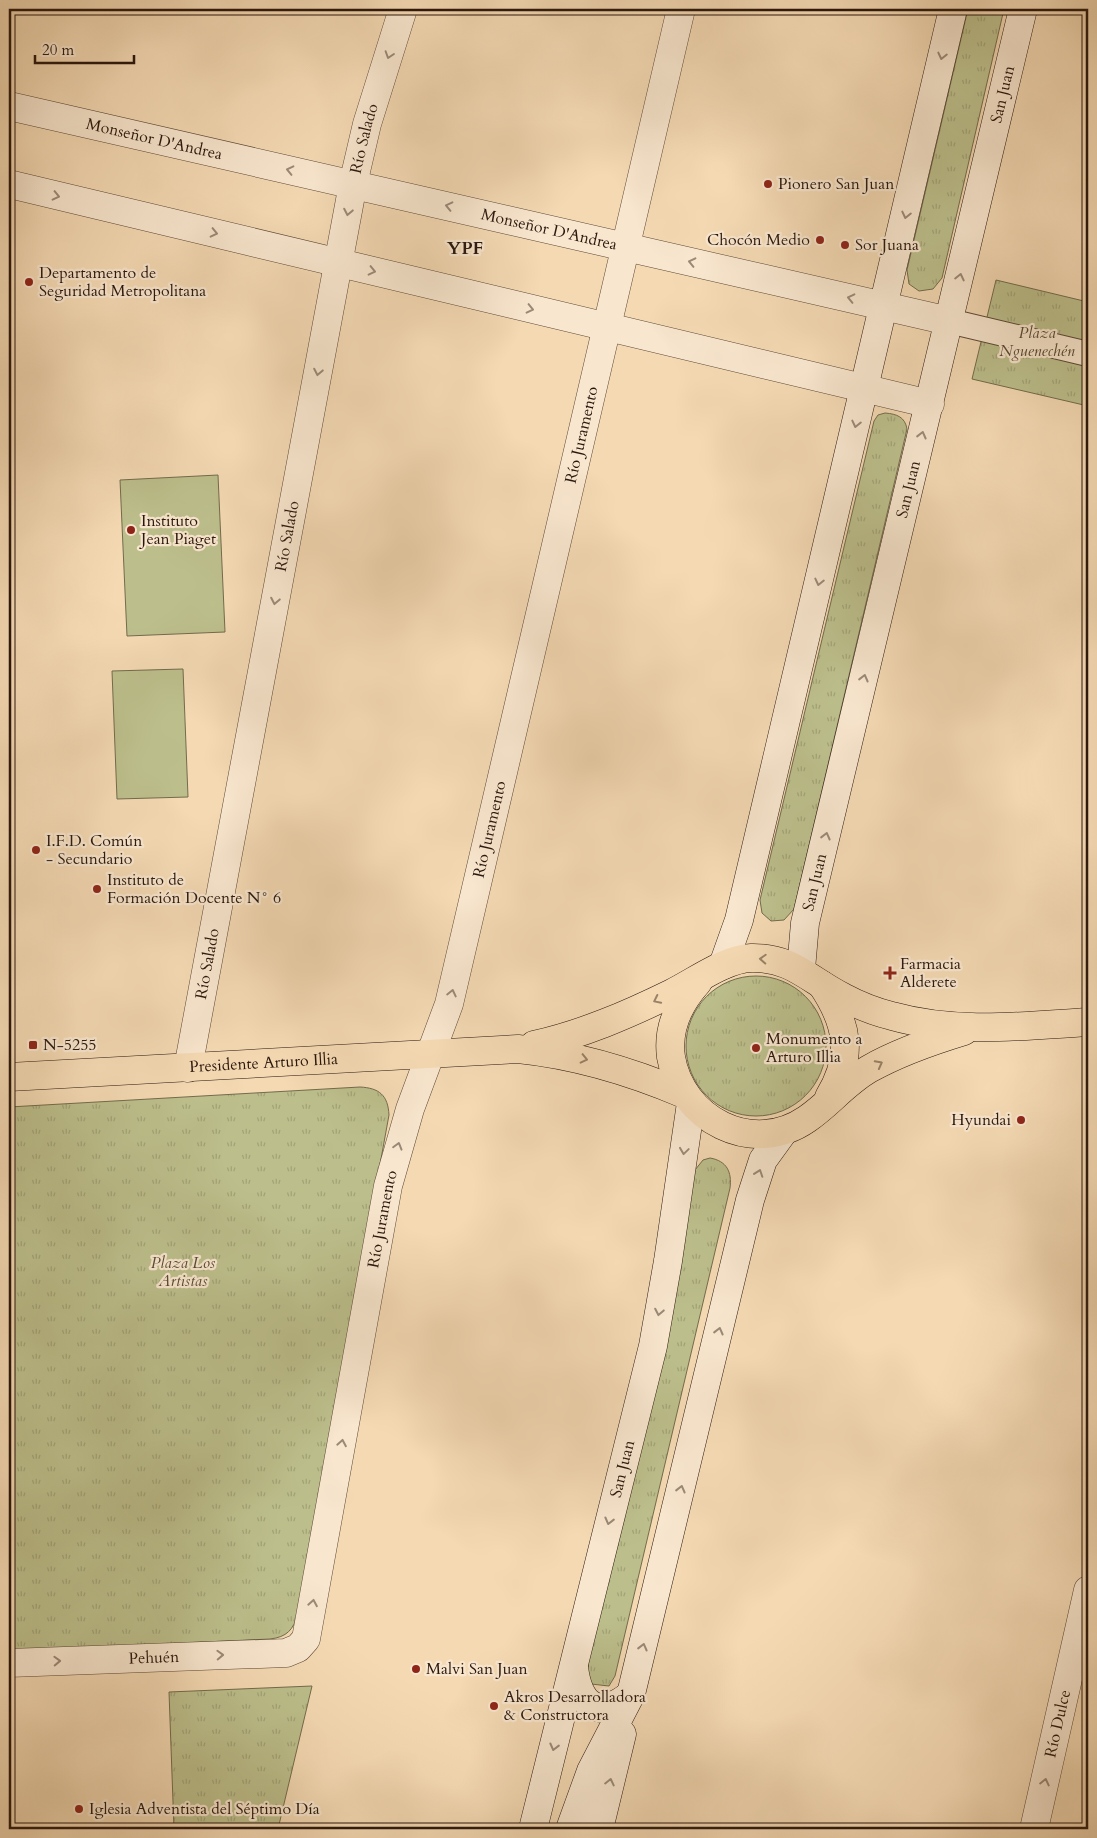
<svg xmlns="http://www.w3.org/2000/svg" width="1097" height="1838" font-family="Cardo,serif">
  <defs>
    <pattern id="grass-tufts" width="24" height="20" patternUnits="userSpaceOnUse" patternTransform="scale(1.25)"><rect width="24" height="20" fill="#bcbf8c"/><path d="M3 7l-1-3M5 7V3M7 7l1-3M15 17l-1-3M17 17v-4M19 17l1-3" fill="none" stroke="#a2a378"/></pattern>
  </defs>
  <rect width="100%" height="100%" fill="#f4d9b3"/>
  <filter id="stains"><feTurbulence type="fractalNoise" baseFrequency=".004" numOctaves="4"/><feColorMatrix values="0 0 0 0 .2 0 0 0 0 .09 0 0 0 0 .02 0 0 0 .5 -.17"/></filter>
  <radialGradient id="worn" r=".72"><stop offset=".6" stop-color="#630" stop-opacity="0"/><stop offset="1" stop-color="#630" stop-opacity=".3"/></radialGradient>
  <!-- grass -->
  <path fill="url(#grass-tufts)" stroke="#736b4c" d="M968,9h36l-62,269 -9,11 -14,2 -10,-7 -2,-14z
    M996,280l92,22v104l-116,-27z
    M885,413c12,1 20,4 22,16l-113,480 -10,11 -13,1 -9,-8 -2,-13 114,-479 4,-6z
    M686 1046a70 70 0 1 1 140 0a70 70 0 1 1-140 0Z
    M360,1087c19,1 28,8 29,28l-91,499c-5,16 -11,23 -28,25l-261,12v-544z
    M710,1158c17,3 22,14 20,30l-115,488 -6,10 -18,-2 -5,-15 109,-499 8,-10z
    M312,1686l-34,143h-104l-5,-137z"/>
  <!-- pitch -->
  <path fill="#bcbf8c" stroke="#736b4c" d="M218,475l7,157 -98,4 -7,-156z
    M183,669l5,128 -71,2 -5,-128z"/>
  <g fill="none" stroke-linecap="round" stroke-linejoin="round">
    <!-- pedestrian casing -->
    <g stroke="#5c4836" stroke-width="26">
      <path id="pedestrian" d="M949,321l139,33"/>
    </g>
    <!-- minor casing -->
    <g stroke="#5c4836" stroke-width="29">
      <g id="minor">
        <path id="s1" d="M9,106l940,215"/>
        <path d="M9,184l921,220"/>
        <path id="s2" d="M188,1068l165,-884 14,-60 36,-115"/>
        <path id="s3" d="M9,1663l277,-10 12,-5 8,-9 82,-453 22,-77 39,-105 232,-995"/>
        <path id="s4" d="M1034,1829l54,-239"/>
      </g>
    </g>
    <!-- secondary casing -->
    <g stroke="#2a170d" stroke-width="29">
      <g id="secondary">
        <path d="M723,965l16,-45 214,-911"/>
        <path id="s5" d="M801,969l4,-46 218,-914"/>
        <path d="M574,1667c4,37 24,55 57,27"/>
        <path id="s6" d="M533,1829l120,-483 15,-85 23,-158"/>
        <path d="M570,1829l21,-58 40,-77 119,-494 13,-40 21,-29"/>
        <path d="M599,1829l23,-95"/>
      </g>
    </g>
    <!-- primary casing -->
    <g stroke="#2a170d" stroke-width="29">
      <g id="primary">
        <path d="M698,982c-19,21 -31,46 -27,75 10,62 81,100 136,62 22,-15 38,-36 62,-50 30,-17 62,-28 95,-38"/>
        <path d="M822,985c26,39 32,71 7,112"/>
        <path d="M534,1045c49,-11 93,-30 138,-52 24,-12 53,-34 79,-35 41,-1 58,22 92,39 15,8 33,15 49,19 64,18 131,10 196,6"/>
        <path id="s7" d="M9,1077l509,-28c59,6 112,22 166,45"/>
      </g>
    </g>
    <!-- pedestrian -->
    <use href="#pedestrian" stroke="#f8e6ce" stroke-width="24"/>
    <!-- minor -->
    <use href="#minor" stroke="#f8e6ce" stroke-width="28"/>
    <!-- secondary -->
    <use href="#secondary" stroke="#f8e6ce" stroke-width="28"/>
    <!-- primary -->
    <use href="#primary" stroke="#f4d9b3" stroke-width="28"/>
  </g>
  <!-- one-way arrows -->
  <defs><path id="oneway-chevron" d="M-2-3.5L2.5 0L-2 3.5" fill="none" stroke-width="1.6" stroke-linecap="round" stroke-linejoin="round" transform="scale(1.25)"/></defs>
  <g stroke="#9b8977">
    <use href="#oneway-chevron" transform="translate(389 55) rotate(108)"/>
    <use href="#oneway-chevron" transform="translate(942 56) rotate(103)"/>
    <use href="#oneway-chevron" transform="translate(290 170) rotate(-167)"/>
    <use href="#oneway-chevron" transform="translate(56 196) rotate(13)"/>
    <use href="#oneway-chevron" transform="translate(449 206) rotate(-167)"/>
    <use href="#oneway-chevron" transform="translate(348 212) rotate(101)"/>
    <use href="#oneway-chevron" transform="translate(906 215) rotate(103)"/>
    <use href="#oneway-chevron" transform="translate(214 233) rotate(13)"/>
    <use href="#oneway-chevron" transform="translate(692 262) rotate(-167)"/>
    <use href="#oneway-chevron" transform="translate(372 271) rotate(13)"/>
    <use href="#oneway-chevron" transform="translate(960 277) rotate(-77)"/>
    <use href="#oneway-chevron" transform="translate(851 298) rotate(-167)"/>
    <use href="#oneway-chevron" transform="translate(530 309) rotate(13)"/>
    <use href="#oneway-chevron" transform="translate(318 372) rotate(101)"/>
    <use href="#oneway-chevron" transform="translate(856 424) rotate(103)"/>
    <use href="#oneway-chevron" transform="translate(922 435) rotate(-76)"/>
    <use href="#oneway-chevron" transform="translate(819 582) rotate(103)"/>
    <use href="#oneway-chevron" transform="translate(275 601) rotate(101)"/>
    <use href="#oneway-chevron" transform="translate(864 678) rotate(-76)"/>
    <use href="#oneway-chevron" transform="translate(826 836) rotate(-76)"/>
    <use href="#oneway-chevron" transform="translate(452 993) rotate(-77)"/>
    <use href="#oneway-chevron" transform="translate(398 1146) rotate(-74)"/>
    <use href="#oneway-chevron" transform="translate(684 1151) rotate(98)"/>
    <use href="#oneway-chevron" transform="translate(759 1173) rotate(-71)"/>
    <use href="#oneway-chevron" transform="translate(659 1312) rotate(101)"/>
    <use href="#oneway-chevron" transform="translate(719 1331) rotate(-76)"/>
    <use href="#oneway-chevron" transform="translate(342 1443) rotate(-80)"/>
    <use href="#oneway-chevron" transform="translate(681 1489) rotate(-76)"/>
    <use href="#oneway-chevron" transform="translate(609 1521) rotate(104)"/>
    <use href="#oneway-chevron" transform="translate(313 1603) rotate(-80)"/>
    <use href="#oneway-chevron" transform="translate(643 1647) rotate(-76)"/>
    <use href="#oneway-chevron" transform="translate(220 1655) rotate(-2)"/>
    <use href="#oneway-chevron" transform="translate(57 1661) rotate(-2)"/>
    <use href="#oneway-chevron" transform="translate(554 1747) rotate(104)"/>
    <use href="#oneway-chevron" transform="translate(610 1782) rotate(-77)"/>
    <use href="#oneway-chevron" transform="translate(1045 1782) rotate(-77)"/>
  </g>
  <g stroke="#998268">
    <use href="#oneway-chevron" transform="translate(763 959) rotate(-177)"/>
    <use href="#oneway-chevron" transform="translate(657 1000) rotate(154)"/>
    <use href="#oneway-chevron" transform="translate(584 1059) rotate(13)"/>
    <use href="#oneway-chevron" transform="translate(879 1064) rotate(-28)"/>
  </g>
  <!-- markers -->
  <g fill="#8f2418" stroke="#f8e6ce" stroke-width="2">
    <circle cx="768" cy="184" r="5"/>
    <circle cx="820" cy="240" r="5"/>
    <circle cx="845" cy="245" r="5"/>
    <circle cx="29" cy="282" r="5"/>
    <circle cx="131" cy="530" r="5"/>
    <circle cx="36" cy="850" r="5"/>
    <circle cx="97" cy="889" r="5"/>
    <path d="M887.5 965.5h5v5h5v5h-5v5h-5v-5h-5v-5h5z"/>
    <rect x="28" y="1040" width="10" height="10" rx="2.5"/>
    <circle cx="756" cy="1048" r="5"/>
    <circle cx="1021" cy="1120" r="5"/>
    <circle cx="416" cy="1669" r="5"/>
    <circle cx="494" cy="1706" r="5"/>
    <circle cx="79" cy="1809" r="5"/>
  </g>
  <g text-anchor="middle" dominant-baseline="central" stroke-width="4.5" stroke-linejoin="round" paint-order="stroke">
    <!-- street labels -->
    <g font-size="16" fill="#2a170d" stroke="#f8e6ce">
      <text stroke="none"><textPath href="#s5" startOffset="898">San Juan</textPath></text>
      <text stroke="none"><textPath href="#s1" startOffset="149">Monseñor D'Andrea</textPath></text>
      <text stroke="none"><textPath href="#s2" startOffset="946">Río Salado</textPath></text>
      <text stroke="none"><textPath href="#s1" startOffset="554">Monseñor D'Andrea</textPath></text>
      <text stroke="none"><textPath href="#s3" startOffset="1539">Río Juramento</textPath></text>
      <text stroke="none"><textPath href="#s5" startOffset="492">San Juan</textPath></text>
      <text stroke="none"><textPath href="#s2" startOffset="541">Río Salado</textPath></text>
      <text stroke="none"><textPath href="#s3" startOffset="1134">Río Juramento</textPath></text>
      <text stroke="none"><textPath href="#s5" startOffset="88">San Juan</textPath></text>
      <text stroke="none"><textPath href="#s2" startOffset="106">Río Salado</textPath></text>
      <text stroke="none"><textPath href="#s7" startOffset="255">Presidente Arturo Illia</textPath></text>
      <text stroke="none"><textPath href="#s3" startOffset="729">Río Juramento</textPath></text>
      <text stroke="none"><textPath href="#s6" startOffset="371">San Juan</textPath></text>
      <text stroke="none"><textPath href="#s3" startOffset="145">Pehuén</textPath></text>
      <text stroke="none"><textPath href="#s4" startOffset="108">Río Dulce</textPath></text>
    </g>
    <!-- poi labels -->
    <g font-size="16" fill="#2a170d" stroke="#f8e6ce" text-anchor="start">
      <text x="778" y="184">Pionero San Juan</text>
      <text x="810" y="240" text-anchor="end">Chocón Medio</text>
      <text x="855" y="245">Sor Juana</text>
      <text x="39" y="273">Departamento de<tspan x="39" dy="18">Seguridad Metropolitana</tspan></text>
      <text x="141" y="521">Instituto<tspan x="141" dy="18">Jean Piaget</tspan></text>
      <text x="46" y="841">I.F.D. Común<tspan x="46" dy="18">- Secundario</tspan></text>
      <text x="107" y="880">Instituto de<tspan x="107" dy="18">Formación Docente N° 6</tspan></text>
      <text x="900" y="964">Farmacia<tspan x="900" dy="18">Alderete</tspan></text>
      <text x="766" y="1039">Monumento a<tspan x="766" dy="18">Arturo Illia</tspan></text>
      <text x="43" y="1045">N-5255</text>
      <text x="1011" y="1120" text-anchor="end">Hyundai</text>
      <text x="426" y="1669">Malvi San Juan</text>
      <text x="504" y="1697">Akros Desarrolladora<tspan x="504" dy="18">&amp; Constructora</tspan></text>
      <text x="89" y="1809">Iglesia Adventista del Séptimo Día</text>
    </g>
    <!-- park labels -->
    <g font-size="16" font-style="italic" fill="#564933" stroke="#f8e6ce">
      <text x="1037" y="333">Plaza<tspan x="1037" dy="18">Nguenechén</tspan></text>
      <text x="183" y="1263">Plaza Los<tspan x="183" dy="18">Artistas</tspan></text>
    </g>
    <!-- neighbourhood labels -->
    <g font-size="18" font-weight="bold" fill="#2a170d" stroke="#f8e6ce">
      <text x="465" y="248">YPF</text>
    </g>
  </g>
  <!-- margin -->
  <rect width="1097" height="1838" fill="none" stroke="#f4d9b3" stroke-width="30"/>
  <rect x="10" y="10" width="1077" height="1818" fill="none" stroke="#2a170d" stroke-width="2.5"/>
  <rect x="15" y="15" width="1067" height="1808" fill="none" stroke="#2a170d"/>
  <!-- scale -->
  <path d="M35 55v8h99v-8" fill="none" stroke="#2a170d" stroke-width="2.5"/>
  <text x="42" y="55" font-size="15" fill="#2a170d" stroke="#f8e6ce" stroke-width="4" paint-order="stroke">20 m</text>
  <rect width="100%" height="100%" filter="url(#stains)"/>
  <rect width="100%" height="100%" fill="url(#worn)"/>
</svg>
